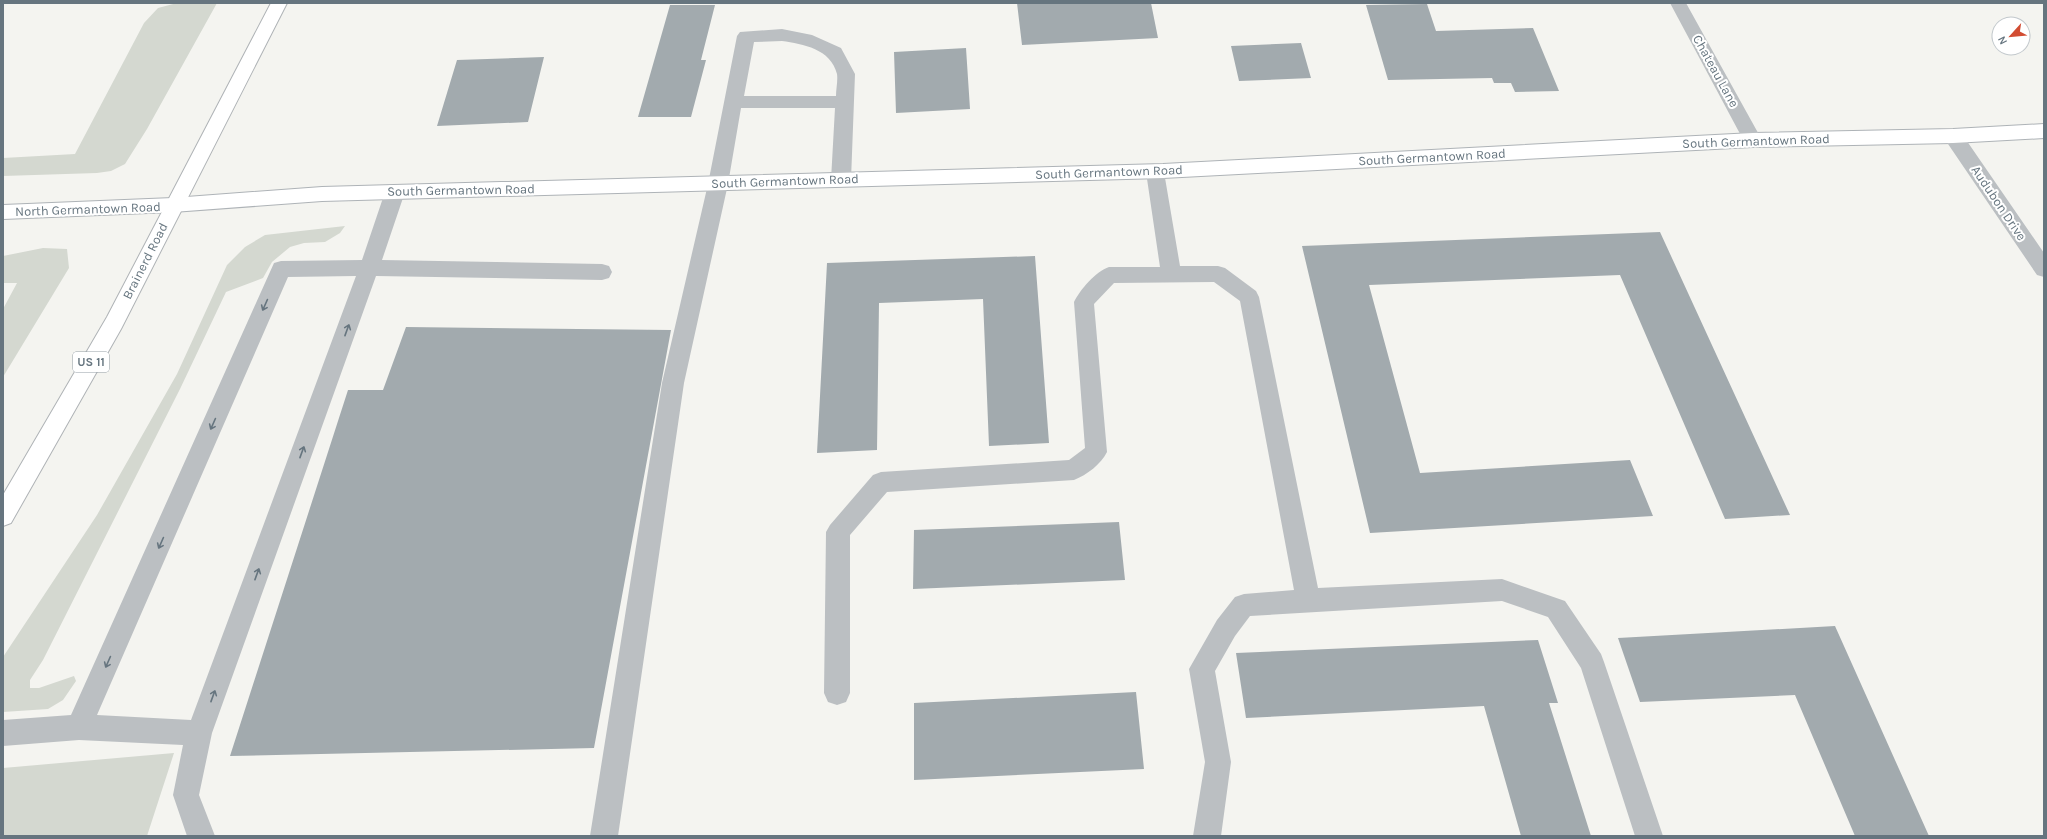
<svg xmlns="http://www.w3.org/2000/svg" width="2047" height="839" font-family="Karla,sans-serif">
  <rect width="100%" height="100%" fill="#f4f4f0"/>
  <!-- green -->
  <path fill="#d4d8d0" d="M177,3h40l-70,126 -22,35 -14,7 -14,2 -94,3v-18l72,-4 69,-131 14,-15z
    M345,226l-5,7 -15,9 -21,1 -14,4 -18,15 -9,16 -37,14 -46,97 -137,271 -13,20v8h9l35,-12 2,5 -13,19 -15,9 -45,3v-55l94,-142 80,-141 50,-109 18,-18 20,-12z
    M43,248l24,1 2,19 -66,109v-68l14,-26h-14v-27z
    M174,753l-27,83h-144v-68z"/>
  <!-- building -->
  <path fill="#a2aaae" d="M1017,3h134l7,35 -136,7z
    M1427,4l9,27 97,-3 26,63 -44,1 -4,-9h-17l-2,-5 -104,2 -22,-75z
    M670,5h45l-14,55h5l-15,57h-53z
    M1301,43l10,35 -72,3 -8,-35z
    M966,48l4,61 -74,4 -2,-61z
    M544,57l-16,65 -91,4 20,-66z
    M1660,232l130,283 -65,4 -105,-244 -251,10 51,188 210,-13 23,56 -283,17 -68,-287z
    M1035,256l14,187 -60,3 -6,-147 -104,4 -2,147 -60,3 10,-190z
    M406,327l265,3 -77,418 -364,8 118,-366h35z
    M1119,522l6,58 -212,9 1,-59z
    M1835,626l94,210h-74l-60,-141 -155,7 -22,-64z
    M1538,640l20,63h-9l42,133h-70l-37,-130 -238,12 -10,-65z
    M1136,692l8,77 -230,11v-77z"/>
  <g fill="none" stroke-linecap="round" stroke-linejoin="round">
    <!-- secondary casing -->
    <g stroke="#aeb3b7" stroke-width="2">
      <path id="secondary" d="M2044,124v14l-91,5 -200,4 -590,31 -841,23 -149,11 -170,7v-14l170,-7 149,-11 841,-23 590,-31 200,-4z"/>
    </g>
    <!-- primary casing -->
    <g stroke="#afb3b6" stroke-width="2">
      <path id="primary" d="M271,3h16l-166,326 -110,194 -8,3v-31l104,-178z"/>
    </g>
    <!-- lane -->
    <path fill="#bbbfc2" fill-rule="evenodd" d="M782,29l30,6 29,13 14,26 -4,106 -3,5 -7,2 -7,-2 -3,-5 4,-72h-94l-13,76 -44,199 -66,453h-28l72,-453 46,-199 29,-148 3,-4zM782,41c21,3 49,8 55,33 1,6 -1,15 -1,22h-92l10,-54z
      M1155,165l7,2 2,5 16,94h38l7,2 31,23 3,6 59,291 184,-9 63,22 36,53 3,8 59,174h-28l-54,-168 -33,-51 -46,-16 -252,15 -15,20 -20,35 16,91 -10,74h-28l12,-74 -16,-93 28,-49 18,-23 9,-3 50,-4 -54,-289 -26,-19 -100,1 -20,21 13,148c-6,12 -20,23 -33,28l-187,12 -37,43v158l-4,9 -9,3 -9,-3 -4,-9 2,-161 4,-7 43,-50 8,-3 188,-12 16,-12 -11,-146c6,-12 22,-31 35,-35h51l-14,-95 2,-5z
      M395,185l7,2 3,5 -23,68 220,4 7,2 3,6 -3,6 -7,2 -226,-4 -164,457 -13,62 16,41h-28l-14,-41 10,-50 -104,-5 -76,6v-26l68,-5 203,-452 7,-2 81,-1 23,-68 3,-5zM356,276l-165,444 -94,-5 191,-438z"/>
    <!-- street -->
    <path fill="#bbbfc2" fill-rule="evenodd" d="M1670,3h16l76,137 -2,5 -7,2 -7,-2z
      M1953,129l7,2 84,122v24l-7,-2 -91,-134 -2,-5 2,-5z"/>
    <!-- secondary -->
    <use href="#secondary" fill="#fff" fill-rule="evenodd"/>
    <!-- primary -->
    <use href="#primary" fill="#fff" fill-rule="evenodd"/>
  </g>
  <!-- one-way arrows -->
  <defs><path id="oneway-shaft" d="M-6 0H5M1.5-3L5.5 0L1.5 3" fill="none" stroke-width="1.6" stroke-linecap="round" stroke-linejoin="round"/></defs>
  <g stroke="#66757f">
    <use href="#oneway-shaft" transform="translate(265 305) rotate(114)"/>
    <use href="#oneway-shaft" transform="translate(347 330) rotate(-70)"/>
    <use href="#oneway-shaft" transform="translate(213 424) rotate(114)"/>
    <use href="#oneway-shaft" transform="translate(302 452) rotate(-70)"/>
    <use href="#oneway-shaft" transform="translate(161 543) rotate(114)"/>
    <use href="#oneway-shaft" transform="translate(257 574) rotate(-70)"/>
    <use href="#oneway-shaft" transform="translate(108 662) rotate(114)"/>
    <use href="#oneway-shaft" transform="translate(213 696) rotate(-70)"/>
  </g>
  <g text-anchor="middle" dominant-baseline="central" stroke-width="4" stroke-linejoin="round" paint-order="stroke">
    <!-- shield labels -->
    <rect fill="#fff" stroke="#949ea5" stroke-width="1" x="73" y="352" width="36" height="20" rx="3"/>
    <g font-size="12" font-weight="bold" fill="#66757f">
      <text x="91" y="362">US 11</text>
    </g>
    <!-- street labels -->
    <g font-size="13" fill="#66757f" stroke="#fff">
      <text transform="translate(1716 71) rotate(61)">Chateau Lane</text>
      <text transform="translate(1756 141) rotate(-2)">South Germantown Road</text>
      <text transform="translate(1432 157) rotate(-3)">South Germantown Road</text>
      <text transform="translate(1109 172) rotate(-2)">South Germantown Road</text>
      <text transform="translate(785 181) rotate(-2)">South Germantown Road</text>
      <text transform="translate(461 190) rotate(-1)">South Germantown Road</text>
      <text transform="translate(1999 203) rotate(56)">Audubon Drive</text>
      <text transform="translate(88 209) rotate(-2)">North Germantown Road</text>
      <text transform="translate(145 261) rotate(-63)">Brainerd Road</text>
    </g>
  </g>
  <!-- border -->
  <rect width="2047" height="839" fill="none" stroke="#66757f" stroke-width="8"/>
  <!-- north arrow -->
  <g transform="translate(2011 36) rotate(243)"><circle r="19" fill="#ffffff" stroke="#c2c8cc"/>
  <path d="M0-3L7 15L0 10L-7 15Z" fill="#d24c32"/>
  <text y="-6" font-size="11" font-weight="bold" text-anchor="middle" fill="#66757f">N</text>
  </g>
</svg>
